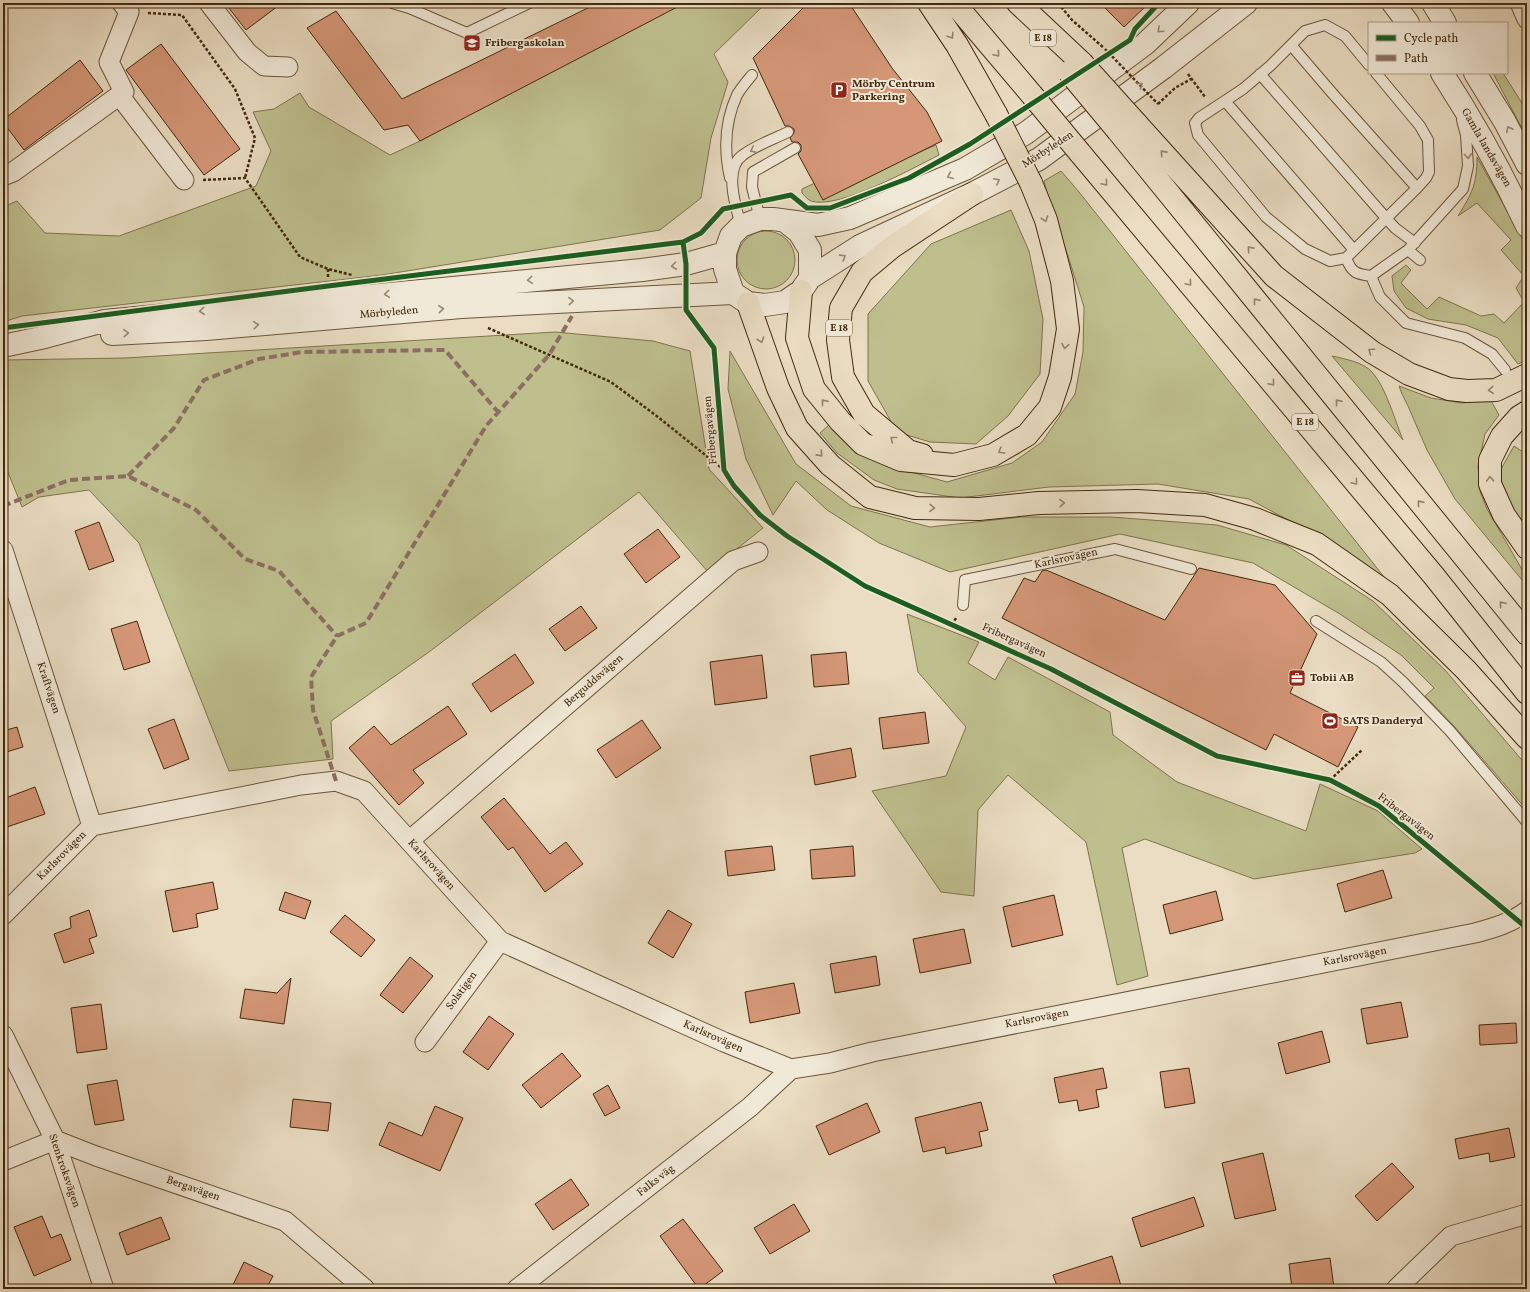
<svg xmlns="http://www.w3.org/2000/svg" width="1530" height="1292" font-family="Vollkorn,serif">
  <rect width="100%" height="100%" fill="#eaddc3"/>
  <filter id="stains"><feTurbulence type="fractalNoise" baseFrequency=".005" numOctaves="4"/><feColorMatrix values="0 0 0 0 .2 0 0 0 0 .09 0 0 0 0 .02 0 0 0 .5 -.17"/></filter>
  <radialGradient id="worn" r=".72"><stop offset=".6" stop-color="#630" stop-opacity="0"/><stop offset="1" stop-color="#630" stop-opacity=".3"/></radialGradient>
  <!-- green -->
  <path fill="#bfbf8e" stroke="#80744d" d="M666,3h100l-52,51 14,28 -17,56 -10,60 -41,32 -278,45 -360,41 -19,6v-115l14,-6 28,32 74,3 137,-50 15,-35 -18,-39 21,-3 26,-16 9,14 81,48 30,-14z
    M1493,73h10l24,38v27z
    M936,145l3,10c-26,13 -101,55 -128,46 -3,-1 -6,-5 -9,-8v-4l13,-6 47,-6z
    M1477,157l50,90v113l-9,4 -20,-26 -32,-13 -38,-6 -22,-11 -12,-17 -2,-15 14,-11 5,5 -10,13 26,26 12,-12 42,19 13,-2 10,9 20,-21 -8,-14 8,-12 -23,-26 10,-10 -34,-37 -19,13c14,-23 19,-31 19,-59z
    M1061,171l18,21 317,400 -61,-47 -86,-46 -91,-15 -109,3 -89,11 -63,-9 -23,-9 -37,-27 -17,-20 10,-9 40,35 26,9 51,14 65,-19 30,-21 33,-48 8,-42 1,-45 -16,-51 -16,-43 -8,-32z
    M1011,210l18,41 14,68 -3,55 -32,42 -32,28 -46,-2 -33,-10 -29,-51v-67l63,-70z
    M737 260a29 29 0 1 1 58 0a29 29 0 1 1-58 0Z
    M555,332l98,9 37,10 19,118 54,59 -55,44 -69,-80 -210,160 -98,69 2,38 -104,12 -90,-228 -50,-53 -50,7 -17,10 -19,-47v-95l2,-5 120,-2z
    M730,351l66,113 55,42 79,21 91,-10h90l106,8 69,20 87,56 72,69 82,96v44l-73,-84 -29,-30 9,-8 -33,-33 -61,-41 -87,-51 -133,-29 -170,38 -71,-29 -52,-33 -31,-29 -23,34 -27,-56 -18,-70z
    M1332,356c13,3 31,6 40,16 14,15 23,49 31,68z
    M1399,386l32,12 31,5 28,-4 9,16 -14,19 -7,32 2,25 7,18 40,69v8l-72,-87 -28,-49 -19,-44 -6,-12z
    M1514,446l9,6 4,10v75l-35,-52z
    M907,614l72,28 -11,21 27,17 13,-23 102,55 3,23 64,47 129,49 14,-47 58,27 44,38 -7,4 -161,26 -109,-40 -23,9 26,128 -31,9 -31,-143 -78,-67 -30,35 -4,86 -33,-4 -69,-101 74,-15 20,-49 -48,-55z"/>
  <!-- building -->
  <path fill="#d59778" stroke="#42290c" d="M225,3h57l-36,27z
    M598,3h87l-265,138 -12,-16 -24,5 -77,-102 29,-17 66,88z
    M808,3h41l43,65 35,44 15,29 -119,59 -25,-46 3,-3v-6l-3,-3h-6l-2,-4 4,-5v-4l-5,-3h-4l-32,-68z
    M1100,3h49l-25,24z
    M161,44l79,105 -36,26 -78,-105z
    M80,60l23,31 -79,59 -21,-28v-2z
    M99,522l15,39 -25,9 -14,-39z
    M658,529l22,28 -34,26 -22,-29z
    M1199,568l76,17 42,49 -27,59 68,34 -20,40 -64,-33 -8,16 -264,-132 22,-40 11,4 7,-11 4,-1 119,50z
    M581,606l16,22 -32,23 -16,-22z
    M137,621l13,41 -26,8 -13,-41z
    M846,652l3,32 -35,3 -3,-32z
    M515,654l19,29 -43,29 -19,-28z
    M762,655l5,43 -52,7 -5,-43z
    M448,706l19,28 -54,36 11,13 -25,22 -50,-57 25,-22 17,19z
    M925,712l4,31 -46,6 -4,-31z
    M174,719l15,40 -25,10 -16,-40z
    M642,720l19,28 -45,30 -19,-28z
    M17,727l6,20 -20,6v-22z
    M851,748l5,29 -41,8 -5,-29z
    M35,787l10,27 -38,13 -4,-9v-19z
    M504,798l46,56 16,-12 17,22 -38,28 -32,-45 -5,3 -27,-33z
    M772,846l3,24 -47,6 -3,-25z
    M853,846l2,30 -43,3 -2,-29z
    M1383,870l9,28 -47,14 -8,-28z
    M213,882l5,27 -22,5 2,13 -25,5 -8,-41z
    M1216,891l7,29 -53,14 -7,-29z
    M285,892l26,9 -6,18 -26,-9z
    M1054,895l9,40 -51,12 -9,-40z
    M89,910l8,26 -8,3 5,14 -30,10 -10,-29 17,-6 -1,-11z
    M668,910l24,14 -19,34 -25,-15z
    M345,915l30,25 -14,17 -31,-25z
    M964,929l7,34 -51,10 -7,-34z
    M876,956l4,29 -45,8 -5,-29z
    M410,957l23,19 -30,37 -23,-18z
    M291,978l-7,46 -44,-6 5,-29 32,4z
    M794,983l6,30 -50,10 -5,-31z
    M1401,1002l7,35 -41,7 -6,-35z
    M101,1004l6,45 -30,4 -6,-45z
    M489,1016l25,18 -26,36 -25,-18z
    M1516,1023l1,20 -37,2 -1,-20z
    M1322,1031l8,31 -44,12 -8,-31z
    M562,1053l19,23 -40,32 -19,-23z
    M1103,1068l4,20 -11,2 3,17 -20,4 -2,-11 -18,3 -5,-25z
    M1189,1068l6,35 -30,5 -5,-36z
    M117,1080l7,40 -29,5 -8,-40z
    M608,1085l12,23 -15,8 -12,-22z
    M293,1099l38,4 -3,28 -38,-4z
    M981,1102l7,28 -9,2 3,14 -36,8 -1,-7 -22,5 -8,-34z
    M867,1103l13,29 -51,23 -13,-29z
    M435,1106l28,12 -23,53 -61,-26 10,-23 33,14z
    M1509,1128l6,29 -25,5 -1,-9 -30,6 -4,-20z
    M1263,1153l13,57 -41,9 -13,-56z
    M1392,1163l22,24 -37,34 -22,-25z
    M571,1179l18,26 -36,25 -18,-26z
    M1194,1197l10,29 -63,21 -9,-29z
    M794,1204l16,27 -40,23 -16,-26z
    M42,1216l9,22 10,-4 10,26 -37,16 -20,-49z
    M161,1217l9,22 -43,16 -8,-22z
    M683,1219l40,52 -24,18 -39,-53z
    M1112,1256l10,33h-64l-5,-14z
    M1330,1258l4,30 -42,1 -3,-25z
    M244,1262l29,14 -7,13h-35z"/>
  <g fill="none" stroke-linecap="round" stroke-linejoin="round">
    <!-- service casing -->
    <g stroke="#6c563a" stroke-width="12">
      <path id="service" d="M392,3l17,5 58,25 62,-30
        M1291,45l42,49 84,94
        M1369,65l-24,-29 -20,-11 -20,6 -35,35 -27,23 -44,29 -4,5 3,12 68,82 39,32 25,12 16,-3 71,-70 9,-10 3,-6 -1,-32 -8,-14 -44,-53
        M1260,74l126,144 9,10 20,15
        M1225,101l129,149
        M1462,120l4,15 2,31 -5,23 -55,61 -37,26 9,21 26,26 59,15 27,16 13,16
        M730,178c-6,-27 -5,-57 7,-83 4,-7 10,-14 15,-20
        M760,219l-8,-32 1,-15 42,-24
        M741,226c-5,-18 -18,-58 2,-71 11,-9 31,-16 45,-23
        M1408,250l12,10
        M1346,258c6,15 10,16 25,18
        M963,605l2,-25 150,-31 76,20
        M1316,621l65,41 22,20 47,49 77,91"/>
    </g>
    <!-- minor casing -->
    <g stroke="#6c563a" stroke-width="21">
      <path id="minor" d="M209,3l38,49 17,14 24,1
        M1520,3l7,16
        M119,95l65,85
        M3,176l10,-4 111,-80 -15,-30 20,-50 -7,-9
        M3,550l89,276
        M409,841l324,-280 25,-9
        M3,915l89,-89 209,-41 35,-4 28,10 136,150 224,101 67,27 39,-6 42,-11 603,-119c19,-5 36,-10 52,-22
        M3,1035l52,105 49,149
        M425,1042l75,-101
        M3,1161l52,-21 41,16 189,65 80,68
        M517,1289l233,-182 41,-38
        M1396,1289l55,-53 76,-22"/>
    </g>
    <!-- tertiary casing -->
    <g stroke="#6c563a" stroke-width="24">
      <path id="tertiary" d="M1393,3l15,20
        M1433,3l12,20
        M1442,73c31,48 60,100 85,153
        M1475,73l30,49 22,42
        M785,221l14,11 11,18v28l-9,13 -16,11 -20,3 -17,-2 -15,-10 -8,-24v-16l6,-17 10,-10 19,-7h13l45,6 32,-7 115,-49 61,-36 119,-89 43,-41
        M810,278l50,-32 112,-52 67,-35 124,-91 83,-65
        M112,334l94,-5 255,-22 272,-14
        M3,346l42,-9 59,-16 538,-51 44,-6 39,-11"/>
    </g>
    <!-- motorway casing -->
    <g stroke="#42290c" stroke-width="24">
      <path id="motorway" d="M929,3l28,42 39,69
        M954,3l78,92
        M1018,3l64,60
        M1136,123l138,153 98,76 37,22 40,15 18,2 29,-1 31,-15
        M1118,131l409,503
        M1080,153l354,423 93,117
        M801,291l-4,47 17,51 26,32 23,23 38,16 53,5 39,-10 34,-20 23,-28 10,-30 8,-48 -6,-48 -16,-61 -15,-37
        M748,303l30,85 19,40 33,37 40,32 45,11 64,1 60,-6 98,-2 68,4 50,14 62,25 73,51 76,75 61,68
        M1527,412l-8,5 -17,19 -12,24v24l14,31 23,33
        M922,455l-14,-4 -44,-37 -21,-37 -5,-37 3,-32 21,-36 30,-25 80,-53"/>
    </g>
    <!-- path -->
    <path stroke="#42290c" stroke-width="2.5" stroke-dasharray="3 2" stroke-linecap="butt" d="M1058,3l14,17 32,28
      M148,13l34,2 53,74 20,49 -10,40
      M1188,74l17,23
      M1158,104l17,-16 16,-9
      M203,180l42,-2 55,79 28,12 24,6
      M328,269v9
      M488,328l123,54 47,35 66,53
      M952,625l4,-7
      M1330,780l32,-30"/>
    <!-- service -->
    <use href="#service" stroke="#f1e9d8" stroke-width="10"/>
    <!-- minor -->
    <use href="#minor" stroke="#f1e9d8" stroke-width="19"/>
    <!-- tertiary -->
    <use href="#tertiary" stroke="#f1e9d8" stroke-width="22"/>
    <!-- motorway -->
    <use href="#motorway" stroke="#eaddc3" stroke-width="22"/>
    <!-- motorway-bridge casing -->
    <g stroke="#42290c" stroke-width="24" stroke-linecap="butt">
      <path id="motorway-bridge" d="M1082,63l54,60
        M1069,72l49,59
        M1032,95l48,58
        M996,114l35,69"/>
    </g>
    <!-- path-bridge -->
    <path stroke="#42290c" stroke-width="2.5" stroke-dasharray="3 2" stroke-linecap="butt" d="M1105,49l53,55"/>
    <!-- motorway-bridge -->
    <use href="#motorway-bridge" stroke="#eaddc3" stroke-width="22"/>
    <!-- quiet -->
    <path stroke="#8d6e63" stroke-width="4" stroke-dasharray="8 4" stroke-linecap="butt" d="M128,476l46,-48 30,-48 55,-21 43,-7 143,-2 53,62
      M3,506l66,-26 59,-4 68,34 49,49 34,12 58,65
      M336,781l-23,-71 -2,-33 26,-41 29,-13 120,-197 63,-71 23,-39"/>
    <!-- cycleway casing -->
    <g stroke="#f1e9d8" stroke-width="8">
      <path id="cycleway" d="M683,242l3,22v46l28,38 10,122 10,16 26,29 27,21 78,50 186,83 166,87 113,24 49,26 148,122
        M3,328l325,-42 355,-44 18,-9 22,-24 68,-14 16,13h23l79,-30 61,-34 160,-104 5,-11 24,-26"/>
    </g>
    <!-- cycleway -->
    <use href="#cycleway" stroke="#1b5e20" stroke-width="5"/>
  </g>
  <!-- one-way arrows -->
  <defs><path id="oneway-chevron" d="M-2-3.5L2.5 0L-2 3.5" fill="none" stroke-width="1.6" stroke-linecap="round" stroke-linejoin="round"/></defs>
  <g stroke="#9a8972">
    <use href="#oneway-chevron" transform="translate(1160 30) rotate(137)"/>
    <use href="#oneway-chevron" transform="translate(1140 85) rotate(-36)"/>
    <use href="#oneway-chevron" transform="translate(1509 129) rotate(-117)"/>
    <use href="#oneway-chevron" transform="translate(753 150) rotate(154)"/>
    <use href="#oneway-chevron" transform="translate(1468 156) rotate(86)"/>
    <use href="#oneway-chevron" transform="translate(950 176) rotate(157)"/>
    <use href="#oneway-chevron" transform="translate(997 181) rotate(-27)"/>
    <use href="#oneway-chevron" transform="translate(843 257) rotate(-32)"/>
    <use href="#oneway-chevron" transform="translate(674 266) rotate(173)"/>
    <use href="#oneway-chevron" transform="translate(530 280) rotate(175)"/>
    <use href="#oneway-chevron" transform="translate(387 294) rotate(175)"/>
    <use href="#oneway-chevron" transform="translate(571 301) rotate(-3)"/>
    <use href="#oneway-chevron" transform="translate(441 309) rotate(-5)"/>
    <use href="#oneway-chevron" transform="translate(202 311) rotate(175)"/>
    <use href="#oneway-chevron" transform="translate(256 325) rotate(-5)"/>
    <use href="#oneway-chevron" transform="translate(126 333) rotate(-3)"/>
  </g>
  <g stroke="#968368">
    <use href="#oneway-chevron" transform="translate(951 36) rotate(57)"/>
    <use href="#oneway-chevron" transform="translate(997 54) rotate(50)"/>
    <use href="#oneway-chevron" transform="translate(1163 153) rotate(-132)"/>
    <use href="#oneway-chevron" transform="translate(1105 183) rotate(50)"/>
    <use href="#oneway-chevron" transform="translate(1045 219) rotate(71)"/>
    <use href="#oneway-chevron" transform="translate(1250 249) rotate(-132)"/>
    <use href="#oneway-chevron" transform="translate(1189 283) rotate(50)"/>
    <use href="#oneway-chevron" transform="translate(1256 301) rotate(-129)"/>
    <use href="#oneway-chevron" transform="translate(761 340) rotate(71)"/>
    <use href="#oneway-chevron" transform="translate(1065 346) rotate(99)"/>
    <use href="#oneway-chevron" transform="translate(1371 351) rotate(-145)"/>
    <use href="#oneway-chevron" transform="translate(1272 383) rotate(50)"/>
    <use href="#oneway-chevron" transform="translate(1491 390) rotate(175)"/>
    <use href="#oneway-chevron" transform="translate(824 402) rotate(-129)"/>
    <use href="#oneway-chevron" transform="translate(1338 402) rotate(-129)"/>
    <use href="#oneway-chevron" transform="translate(893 439) rotate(-141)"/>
    <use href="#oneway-chevron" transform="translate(1001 451) rotate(150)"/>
    <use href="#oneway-chevron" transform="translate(820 454) rotate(48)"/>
    <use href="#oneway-chevron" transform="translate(1490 479) rotate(-92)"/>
    <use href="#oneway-chevron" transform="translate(1355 482) rotate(50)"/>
    <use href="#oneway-chevron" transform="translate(1062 503) rotate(-2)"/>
    <use href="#oneway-chevron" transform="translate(1420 503) rotate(-129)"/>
    <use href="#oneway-chevron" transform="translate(932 508) rotate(1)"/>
    <use href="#oneway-chevron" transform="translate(1502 604) rotate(-129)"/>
  </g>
  <!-- icons -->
  <defs>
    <g id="school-square" transform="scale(0.9)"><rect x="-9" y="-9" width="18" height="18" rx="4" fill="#8f2418" stroke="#f1e9d8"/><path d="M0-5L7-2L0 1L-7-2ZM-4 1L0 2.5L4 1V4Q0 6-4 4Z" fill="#fff"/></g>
    <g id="parking-square" transform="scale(0.9)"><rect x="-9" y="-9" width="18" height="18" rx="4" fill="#8f2418" stroke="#f1e9d8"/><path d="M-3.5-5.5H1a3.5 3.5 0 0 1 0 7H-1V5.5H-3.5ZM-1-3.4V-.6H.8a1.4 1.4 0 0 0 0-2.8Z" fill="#fff"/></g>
    <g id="office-square" transform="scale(0.9)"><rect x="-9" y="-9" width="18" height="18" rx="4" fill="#8f2418" stroke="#f1e9d8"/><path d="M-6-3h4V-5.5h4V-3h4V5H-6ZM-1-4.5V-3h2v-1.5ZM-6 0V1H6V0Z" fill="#fff"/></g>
    <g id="stadium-square" transform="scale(0.9)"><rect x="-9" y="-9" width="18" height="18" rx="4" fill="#8f2418" stroke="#f1e9d8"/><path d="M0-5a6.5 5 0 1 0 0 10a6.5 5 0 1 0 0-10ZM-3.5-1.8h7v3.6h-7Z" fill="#fff"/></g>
  </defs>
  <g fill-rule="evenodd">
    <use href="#school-square" x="472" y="43"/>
    <use href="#parking-square" x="839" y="90"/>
    <use href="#office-square" x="1297" y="678"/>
    <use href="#stadium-square" x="1330" y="721"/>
  </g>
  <g text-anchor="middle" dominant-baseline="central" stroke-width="4" stroke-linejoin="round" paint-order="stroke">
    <!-- shield labels -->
    <g fill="#f1e9d8" stroke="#766349" stroke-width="1">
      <rect x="1030" y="30" width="26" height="16" rx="3"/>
      <rect x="826" y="320" width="26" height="16" rx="3"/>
      <rect x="1292" y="414" width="26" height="16" rx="3"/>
    </g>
    <g font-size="10" font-weight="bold" fill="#42290c">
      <text x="1043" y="38">E 18</text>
      <text x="839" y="328">E 18</text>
      <text x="1305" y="422">E 18</text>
    </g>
    <!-- poi labels -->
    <g font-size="11" font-weight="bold" fill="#42290c" stroke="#f1e9d8" text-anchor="start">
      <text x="485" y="43">Fribergaskolan</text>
      <text x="852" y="84">Mörby Centrum<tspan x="852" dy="13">Parkering</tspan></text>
      <text x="1310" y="678">Tobii AB</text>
      <text x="1343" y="721">SATS Danderyd</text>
    </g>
    <!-- street labels -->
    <g font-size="11" fill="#42290c" stroke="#f1e9d8">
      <text transform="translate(1486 148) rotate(60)">Gamla landsvägen</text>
      <text transform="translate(1048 150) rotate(-33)">Mörbyleden</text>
      <text transform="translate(389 313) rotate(-5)">Mörbyleden</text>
      <text transform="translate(711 430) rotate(-95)">Fribergavägen</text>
      <text transform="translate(1066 559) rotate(-12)">Karlsrovägen</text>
      <text transform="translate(1014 641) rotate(24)">Fribergavägen</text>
      <text transform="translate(594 681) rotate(-41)">Berguddsvägen</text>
      <text transform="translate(48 688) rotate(72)">Kraftvägen</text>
      <text transform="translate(1406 817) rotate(38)">Fribergavägen</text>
      <text transform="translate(62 856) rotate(-45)">Karlsrovägen</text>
      <text transform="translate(431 865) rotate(48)">Karlsrovägen</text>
      <text transform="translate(1355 957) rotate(-11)">Karlsrovägen</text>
      <text transform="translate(462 991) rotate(-54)">Solstigen</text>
      <text transform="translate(1037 1019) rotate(-11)">Karlsrovägen</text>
      <text transform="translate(713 1037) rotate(24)">Karlsrovägen</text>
      <text transform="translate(64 1171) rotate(71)">Stenkroksvägen</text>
      <text transform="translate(656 1181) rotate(-38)">Falks väg</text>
      <text transform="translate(193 1189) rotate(19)">Bergavägen</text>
    </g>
  </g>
  <!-- margin -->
  <rect width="1530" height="1292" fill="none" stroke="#eaddc3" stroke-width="16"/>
  <rect x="4" y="4" width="1522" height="1284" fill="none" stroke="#42290c" stroke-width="2"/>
  <rect x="8" y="8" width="1514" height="1276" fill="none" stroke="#42290c"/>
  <!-- legend -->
  <rect x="1368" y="22" width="140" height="52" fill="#f1e9d8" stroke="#ab9c86"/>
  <rect x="1376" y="35" width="20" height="6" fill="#1b5e20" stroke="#ab9c86"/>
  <text x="1404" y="42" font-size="12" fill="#42290c">Cycle path</text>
  <rect x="1376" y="55" width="20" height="6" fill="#8d6e63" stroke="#ab9c86"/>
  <text x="1404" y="62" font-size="12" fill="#42290c">Path</text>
  <rect width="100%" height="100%" filter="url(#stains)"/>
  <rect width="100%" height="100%" fill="url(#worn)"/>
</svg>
